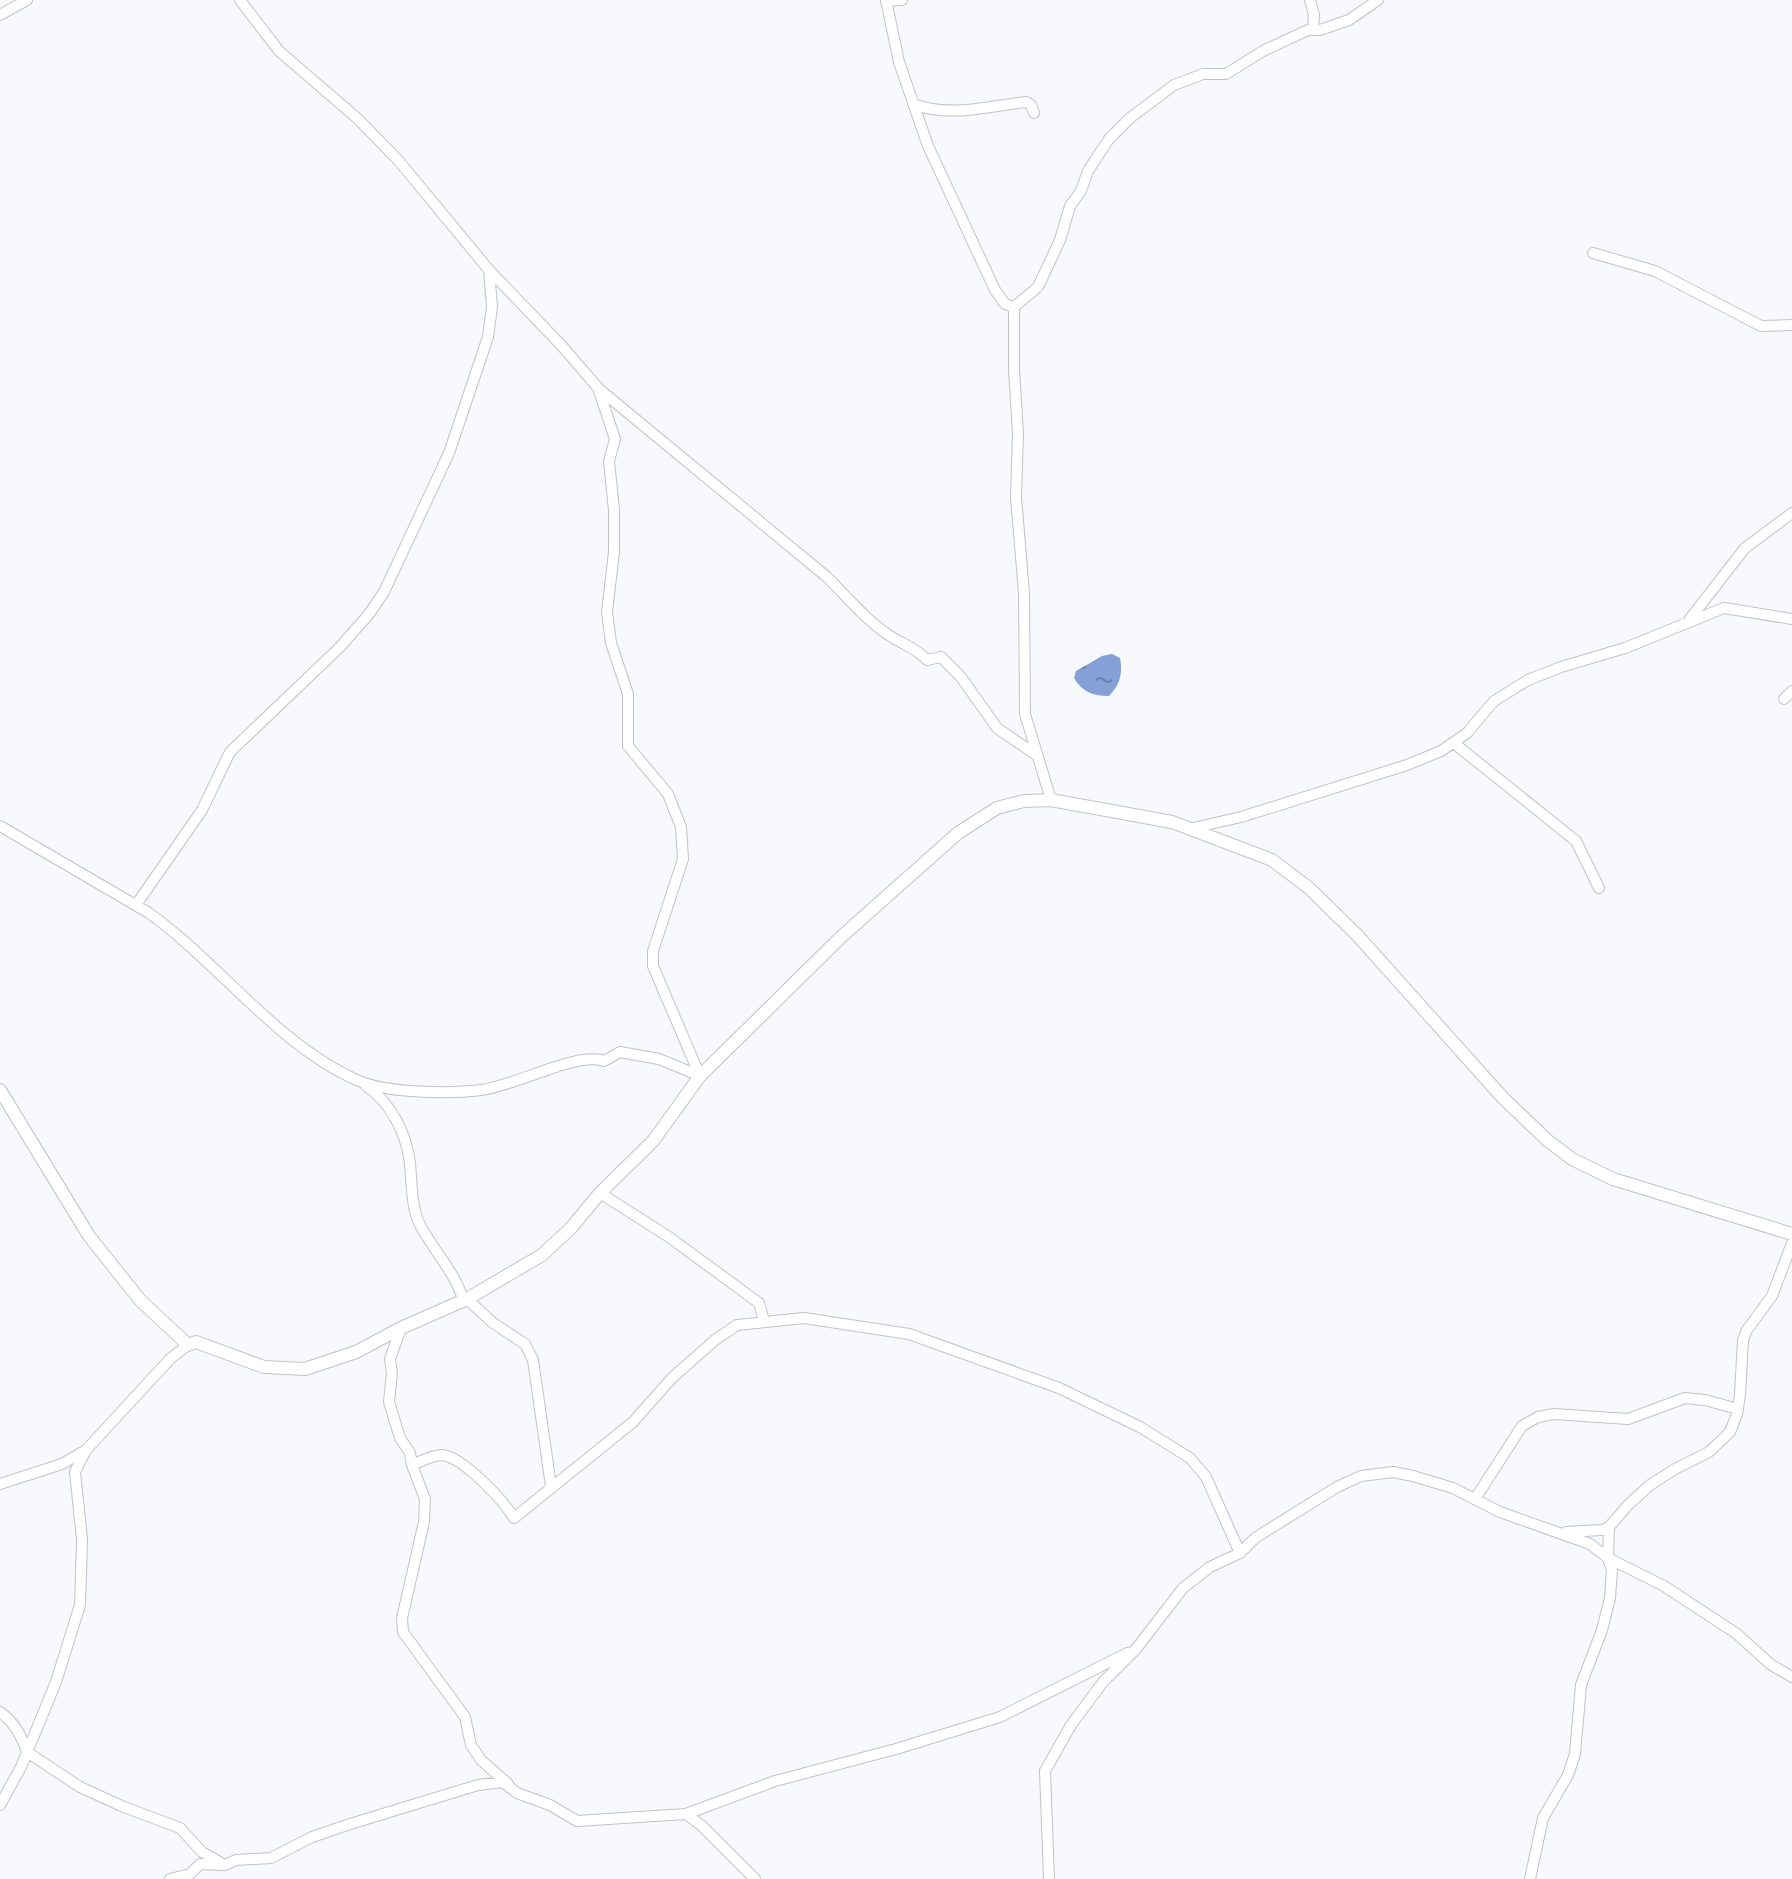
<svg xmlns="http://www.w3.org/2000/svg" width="1792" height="1879" font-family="'Alegreya Sans',sans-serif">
  <defs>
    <pattern id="water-ripples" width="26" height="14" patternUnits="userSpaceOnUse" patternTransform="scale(2)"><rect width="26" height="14" fill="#84a0d7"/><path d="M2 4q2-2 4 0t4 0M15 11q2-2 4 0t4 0" fill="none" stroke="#6b82ae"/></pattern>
  </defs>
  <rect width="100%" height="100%" fill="#f7f9fd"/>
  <!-- water -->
  <path fill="url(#water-ripples)" d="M1112,654l8,4c3,15 0,27 -11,38 -16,0 -27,-4 -35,-18l2,-7 26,-15z"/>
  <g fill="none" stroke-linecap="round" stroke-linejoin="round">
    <!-- minor casing -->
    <g stroke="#bfc3cc" stroke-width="12">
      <path id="minor" d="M240,0l39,51 79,68 40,41 91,110 72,75 38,44 228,188c21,21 42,47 68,62 12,7 22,10 32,21l14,-3 20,20 36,51 38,26
        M886,0l13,62 29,84 67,144 10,14 9,3v63l4,63 -2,64 8,96 1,121 26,86
        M1310,0l4,15 -1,15
        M886,1l16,-1
        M0,15l27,-15
        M913,104c38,14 75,2 113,-2l5,3 3,8
        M1593,253l62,18 106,55 31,-1
        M1014,307l24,-20 22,-47 10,-34 11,-15 7,-20 21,-32 21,-21 44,-33 29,-11h23l37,-23 45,-21h12l29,-10 29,-20
        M599,391l16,48 -6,22 5,49v42l-7,60 4,31 17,51v52l40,48 13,33 2,32 -30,92v15l47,110
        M1689,620l56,-72 47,-35
        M1784,699l8,-8
        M1455,744l121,97 23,47
        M0,826l149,87c71,51 129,133 210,168 28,12 91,13 122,9 32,-3 96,-39 123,-29l16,-9 39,7 41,17
        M1193,828l48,-11 166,-52 34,-14 26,-18 27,-32 34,-21 33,-13 64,-19 99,-40 68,11
        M136,905l66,-95 28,-58 110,-105 29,-33 15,-22 65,-139 39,-116 4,-30 -3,-37
        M366,1086c25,16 41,49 44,78 2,20 1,42 10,61 14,26 34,46 43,74
        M600,1193l69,44 90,66 5,18
        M467,1299l26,24 32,21 8,16 18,126
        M401,1328l-11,31 2,14 -3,29 11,36 10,15 2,12 13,34 -1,23 -22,96 1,14 62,85 6,28 10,15 27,24
        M412,1465c9,-4 21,-10 30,-10 21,2 61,45 72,63l119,-96 39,-44 43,-38 22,-15 67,-7 105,16 150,54 81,39 50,31 16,19 34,76
        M0,1484l62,-20 24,-14 85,-92 17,-13
        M1475,1499l47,-73 16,-9 16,-3 74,5 57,-21 20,2 33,9
        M1566,1532l36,-2 7,-3 19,-22 22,-20 25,-16 34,-17 21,-20 7,-18 3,-19 3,-55 4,-10 25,-34 20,-53
        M0,1712c14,10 22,24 27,40l53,35 44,20 56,21 22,24 21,12
        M0,1805l21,-38 35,-85 24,-77 2,-66 -7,-67 11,-22
        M686,1814l16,12 53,53
        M170,1879l20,-5 10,-10 25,1 11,-5 35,-2 41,-21 38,-13 128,-39 25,-3 14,11 33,12 27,16 109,-7 89,-33 121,-32 104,-32 127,-64
        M1049,1879l-4,-108 26,-46 32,-43 33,-33 47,-61 27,-21 30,-14 15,-15 82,-51 24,-11 32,-4 20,4 40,12 47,24 90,32 18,14 56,28 73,48 33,30 22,13
        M1530,1879l13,-61 25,-43 7,-21 6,-69 21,-55 8,-32 2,-28 -4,-12 1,-31"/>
    </g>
    <!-- tertiary casing -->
    <g stroke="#bfc3cc" stroke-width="14">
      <path id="tertiary" d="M0,1090l89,146 51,64 48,45 8,-3 68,25 41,2 51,-17 45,-24 66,-29 75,-44 29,-27 29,-35 53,-52 47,-65 141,-139 117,-104 39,-25 27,-7 27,-1 121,22 100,38 37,28 49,48 145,162 44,42 25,19 41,20 179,55"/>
    </g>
    <!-- minor -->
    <use href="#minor" stroke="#fff" stroke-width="10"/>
    <!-- tertiary -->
    <use href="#tertiary" stroke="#fff" stroke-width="12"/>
  </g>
</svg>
